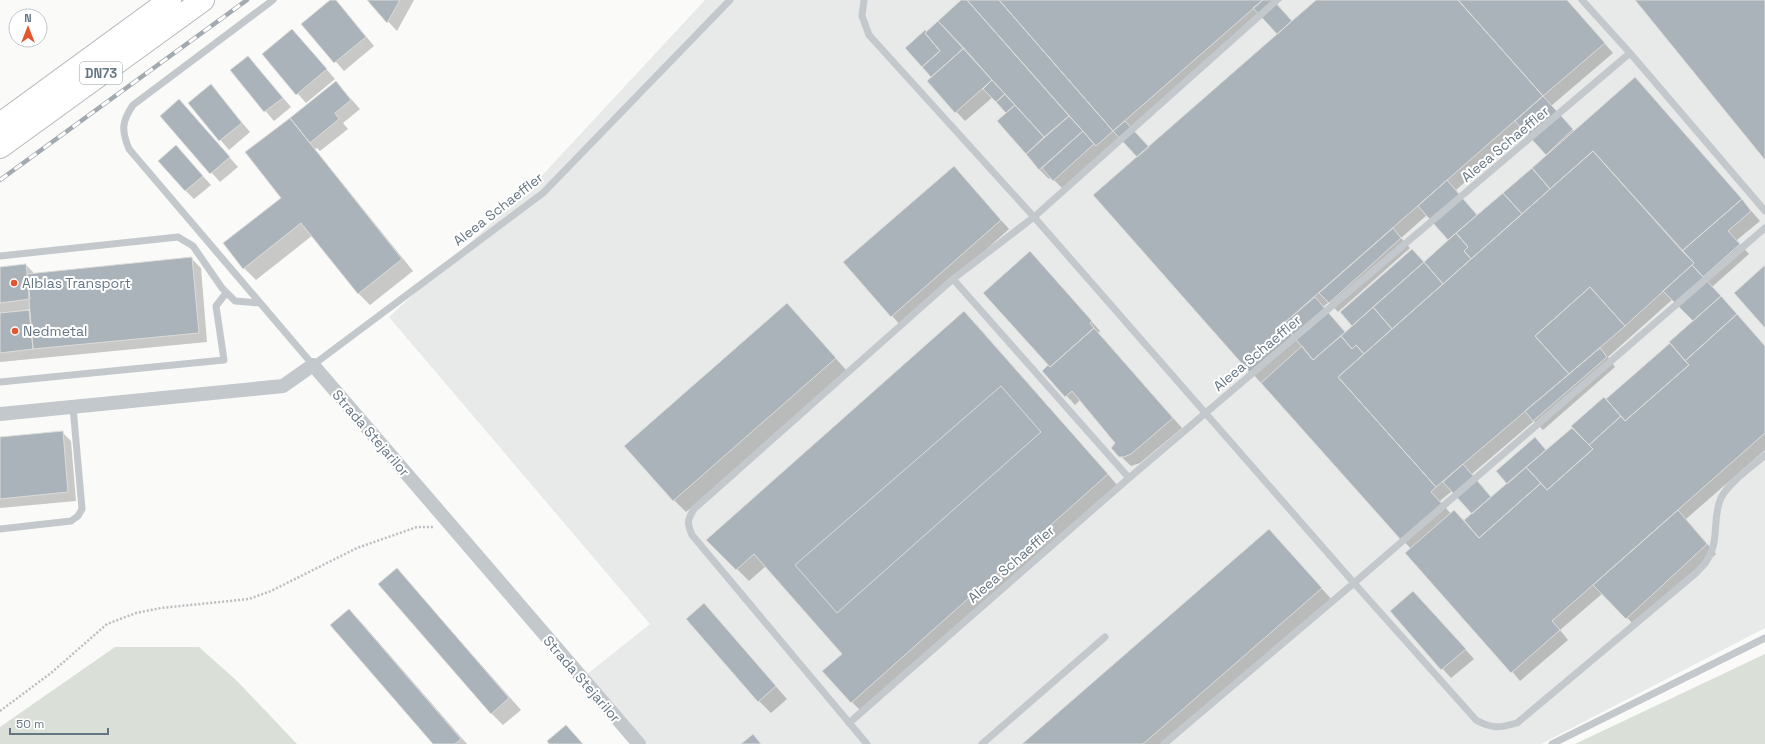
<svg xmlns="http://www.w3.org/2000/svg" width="1765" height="744" font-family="'Space Grotesk',sans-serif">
  <rect width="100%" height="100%" fill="#fafaf8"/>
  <!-- built -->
  <path fill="#e8e9e9" d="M705,0h1060v628l-224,116h-895l-60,-69 64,-51 -261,-307 146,-134z"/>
  <!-- green -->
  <path fill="#dadfd7" d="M115,647h84l38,34 60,63h-297v-17z
    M1765,654v90h-190z"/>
  <!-- shadow -->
  <path fill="#0003" fill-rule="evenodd" d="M331,0h4l7,7 32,39 -30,25 -41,-47z
    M368,0h46l-17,31z
    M963,0h319l-5,4 15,18 25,-22h250l46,53 -62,53 23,25 70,-43 116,133 -23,19 12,14 -37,33 53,59v104l-79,69 30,35 -80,73 -33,-34 -43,37 8,10 -48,41 -109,-132 -159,-176 -114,-216 -15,-17 -60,49 -12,-12 -2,2 -9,-9 -42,-49 10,-8 -15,-16 -28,24 -37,-40 4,-4 -25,-29zM1262,17l16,18 -129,113 -16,-18zM1524,130l23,25 -69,61 -22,-26zM1427,215l23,25 -26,23 -83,49 12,14 -7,7 -23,-26 6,-5 9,10 72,-64 -9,-10zM1673,299l21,22 -22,23 -66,56 -2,-1 -57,52 -3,-3 -52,50 -20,-24 62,-53 9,9 72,-63 -7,-10zM1452,491l21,23 -8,7 -11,-10 -3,3 -11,-13z
    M292,30l43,49 -29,24 -43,-49z
    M248,57l43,50 -17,14 -43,-51z
    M336,82l24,27 -17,14 5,6 -28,22 -3,-3 -2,1 98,122 -43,34 -12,-12 -45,-58 -57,45 -12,-12 38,-70 8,-79z
    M211,86l39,46 -21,18 -40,-47z
    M188,110l50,57 -18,15 -59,-66z
    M185,156l26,29 -17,14 -9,-9z
    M963,177l46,52 -108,97 -56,-64z
    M191,258l10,10 6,74 -207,20v-94l26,-3 9,9zM32,309v2l-15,1v-1z
    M1039,262l61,69 -2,2 5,5 79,90 -42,35 -9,3 -19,-18 5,-5 -37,-43 -5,5 -31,-34 5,-6z
    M787,304l60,67 -161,141 -12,-12z
    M976,324l143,163 -255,227 -12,-12 -9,-48 -77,-88 -17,15 -41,-41z
    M62,432l9,9 5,60 -76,7v-70z
    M1269,530l64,71 -164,143h-145z
    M397,569l124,141 -18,15 -12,-12z
    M1422,601l52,58 -23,19 -60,-66z
    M704,605l83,94 -16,14 -12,-12z
    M349,610l12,12 106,122h-33z"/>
  <!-- building -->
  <path fill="#aab3b9" stroke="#dcdcda" d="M330,0h6l30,37 -32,26 -33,-39z
    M367,0h33l-13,23z
    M961,0h6l102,116 -25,21 -106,-116z
    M967,0h32l114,131 -17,15z
    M999,0h264l-150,131z
    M1263,0h10l19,21 -15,13 -24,-26z
    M1316,0h142l85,96 -260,228 11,12 -43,38 -158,-179z
    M1458,0h109l38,43 -62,53z
    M1635,0h130v160z
    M938,21l26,27 -33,29 -9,-10 18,-16 -15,-18z
    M292,29l35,40 -31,26 -34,-41z
    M925,30l2,1 -2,2 15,18 -18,16 -17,-19z
    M964,48l28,32 -37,33 -28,-32z
    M248,56l35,42 -19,14 -34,-42z
    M1635,77l107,122 -60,52 -89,-100 -43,38 -18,-21z
    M992,80l13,14 -9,8 -13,-13z
    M336,81l15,19 -16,13 4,6 -29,24 -20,-25z
    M211,84l31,39 -23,18 -31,-38z
    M1005,94l10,11 -9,8 -10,-11z
    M1543,96l30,33 -27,26 -31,-34z
    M179,99l51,58 -20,17 -50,-58z
    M1015,105l29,32 -18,17 -29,-33z
    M1069,116l14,15 -44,39 -13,-16z
    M290,118l112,141 -44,35 -57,-71 -58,46 -20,-26 58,-45 -36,-46z
    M1125,121l24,26 -12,10 -24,-26z
    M1083,131l11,13 -41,37 -11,-13z
    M176,145l27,31 -18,15 -27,-30z
    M1593,151l101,112 -69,63 -35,-39 -55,49 34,38 -133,113 -98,-110z
    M954,166l47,54 -110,97 -48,-55z
    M1532,168l18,21 -28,25 -19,-21z
    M1447,180l30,35 -29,25 -30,-34z
    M1503,193l19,21 -51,45 -7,-8 4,-4 -12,-14z
    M1742,199l9,12 -23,20 12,13 -37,33 -11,-12 2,-2 -12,-12z
    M1393,228l8,10 -72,65 -10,-10z
    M1456,233l12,14 -4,4 7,8 -28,25 -19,-22z
    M1412,249l12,13 -72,64 -12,-14z
    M1030,251l62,70 -2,2 4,5 -44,39 -67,-74z
    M192,257l7,76 -166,16 -6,-75z
    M1424,262l19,22 -51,45 -19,-22z
    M26,264l4,35 -30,4v-36z
    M1692,265l29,31 -28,25 -30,-30z
    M1765,265v63l-31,-35z
    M1590,287l35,39 -56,48 -34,-38z
    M1721,296l16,18 -52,47 -16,-19z
    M1315,297l30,35 -32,28 -30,-36z
    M787,303l49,55 -163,143 -49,-55z
    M1373,307l19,22 -28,25 -8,-9 -4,4 -11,-13z
    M29,310l4,39 -33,4v-40z
    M964,311l144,163 -257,229 -29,-32 20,-17 -88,-100 -18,16 -30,-30z
    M1737,314l28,32v87l-213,188 8,9 -49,43 -106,-120 49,-43 25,28 62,-55 6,7 46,-41 -4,-4 32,-29 4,5 64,-56 -4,-4z
    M1094,328l79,90 -42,36 -7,3h-5l-8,-9 4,-5 -43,-52 -7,6 -23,-26 6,-6 2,2z
    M1341,336l11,13 4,-4 8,9 -26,23 98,110 -5,5 11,12 -41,36 -140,-157 41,-37 11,14z
    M1670,343l19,22 -64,56 -19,-22z
    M1600,348l7,9 -74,64 -8,-10z
    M1001,386l40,46 -204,181 -42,-48z
    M1604,397l17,19 -32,29 -18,-19z
    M1572,428l21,21 -46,41 -21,-23z
    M63,431l5,61 -68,7v-62z
    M1535,437l11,13 -39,34 -11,-13z
    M1463,464l28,33 -19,17 -29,-32z
    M1526,467l15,16 -62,55 -15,-18z
    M1678,510l29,34 -81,75 -33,-34z
    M1269,529l53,59 -179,156h-121z
    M397,568l112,130 -18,16 -113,-130z
    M1413,591l53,58 -25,21 -51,-59z
    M704,603l72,83 -18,16 -72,-83z
    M349,609l112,130 -6,5h-22l-103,-119z
    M566,725l17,19h-34l-2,-3z
    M753,734l8,10h-20z"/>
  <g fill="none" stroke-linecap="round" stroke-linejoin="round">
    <!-- trunk casing -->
    <g stroke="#b4b9bd" stroke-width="24">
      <path id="trunk" d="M0,124l170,-124
        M0,147l203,-147"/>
    </g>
    <!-- path -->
    <path stroke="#bbbfc2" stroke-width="2.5" stroke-dasharray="2 2" stroke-linecap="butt" d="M0,711l51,-38 56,-49 29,-11 25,-5 88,-9 22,-8 86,-43 60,-21h17"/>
    <!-- service -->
    <path stroke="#c3c8cc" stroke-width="7" d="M273,0l-140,105c-11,16 -12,25 -4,44l184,216 230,-172 187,-193
      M864,0l-2,16 7,19 165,182 -81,62 -259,230c-7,11 -7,14 -2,26l175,209
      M1277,0l-243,217 320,366 122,137c16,9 23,8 41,3l179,-150c7,-7 13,-13 16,-23 6,-16 1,-35 9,-52 7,-15 31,-31 44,-43
      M1582,0l48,53 135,158
      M0,256l178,-19 15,9 29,42 13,13 25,2
      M953,279l176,199
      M0,382l224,-22 -8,-54 10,-13
      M0,529l71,-8 7,-5 4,-7 -9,-102
      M849,723l280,-245 501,-425
      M982,744l123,-107
      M1164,744l190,-161 411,-355
      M1552,744l213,-106"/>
    <!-- minor -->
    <path stroke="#c3c8cc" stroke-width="14" d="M0,414l283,-28 30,-21 326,379"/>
    <!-- trunk -->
    <use href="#trunk" stroke="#fff" stroke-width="22"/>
    <!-- rail casing -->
    <g stroke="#a2aab0" stroke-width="4.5">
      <path id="rail" d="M0,180l247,-180"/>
    </g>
    <!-- rail -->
    <use href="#rail" stroke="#fff" stroke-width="3" stroke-dasharray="9" stroke-linecap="butt"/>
  </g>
  <!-- markers -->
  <g fill="#e4572e" stroke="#fff" stroke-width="1.5">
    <circle cx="14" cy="283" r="4"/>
    <circle cx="15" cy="331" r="4"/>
  </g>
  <g text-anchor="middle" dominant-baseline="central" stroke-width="4" stroke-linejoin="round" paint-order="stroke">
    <!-- shield labels -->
    <rect fill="#fff" stroke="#939fa8" stroke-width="1" x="80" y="62" width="42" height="22" rx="3"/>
    <g font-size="13" font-weight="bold" fill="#657683">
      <text x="101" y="73">DN73</text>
    </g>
    <!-- street labels -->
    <g font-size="14" fill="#657683" stroke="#fff">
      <text transform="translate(1505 144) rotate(-40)">Aleea Schaeffler</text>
      <text transform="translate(498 209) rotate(-38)">Aleea Schaeffler</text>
      <text transform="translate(1257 353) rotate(-40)">Aleea Schaeffler</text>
      <text transform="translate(371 433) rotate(49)">Strada Stejarilor</text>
      <text transform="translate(1011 564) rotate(-41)">Aleea Schaeffler</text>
      <text transform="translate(582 679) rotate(49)">Strada Stejarilor</text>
    </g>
    <!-- poi labels -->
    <g font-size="14" fill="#657683" stroke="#fff" text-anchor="start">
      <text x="22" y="283">Alblas Transport</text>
      <text x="23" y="331">Nedmetal</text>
    </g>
  </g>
  <!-- north arrow -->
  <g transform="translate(28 28)"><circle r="19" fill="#ffffff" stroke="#c1c8cd"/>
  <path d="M0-3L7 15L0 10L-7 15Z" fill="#e4572e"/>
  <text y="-6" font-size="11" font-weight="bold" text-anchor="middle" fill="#657683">N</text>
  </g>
  <!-- scale -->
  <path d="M10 728v6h98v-6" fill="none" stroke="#657683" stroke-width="2"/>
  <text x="16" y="728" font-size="12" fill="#657683" stroke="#ffffff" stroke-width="3" paint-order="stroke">50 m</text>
</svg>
